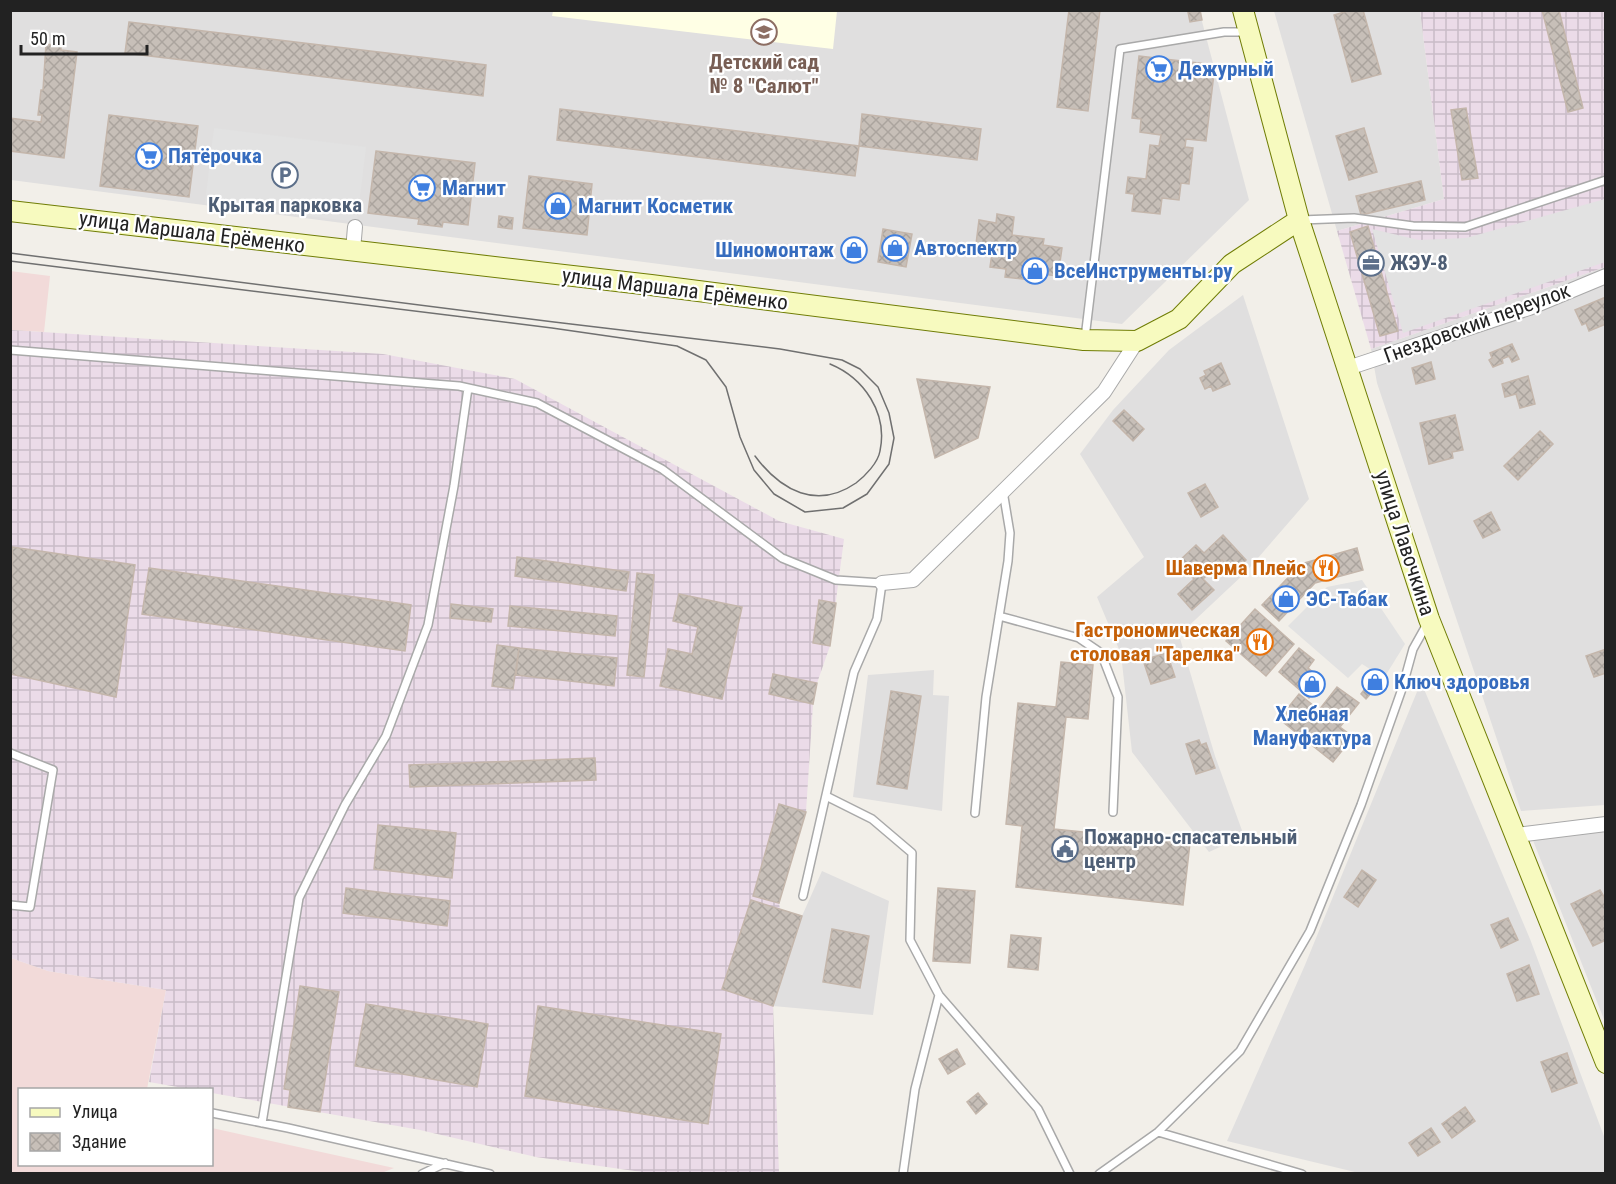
<svg xmlns="http://www.w3.org/2000/svg" width="1616" height="1184" font-family="'Roboto Condensed',sans-serif">
  <defs>
    <pattern id="industrial-grid" width="8" height="8" patternUnits="userSpaceOnUse" patternTransform="scale(1.5)"><rect width="8" height="8" fill="#ebdbe8"/><path d="M0 4h8M4 0v8" fill="none" stroke="#c9bcc7"/></pattern>
    <pattern id="building-cross-hatch" width="8" height="8" patternUnits="userSpaceOnUse" patternTransform="scale(1.5)"><rect width="8" height="8" fill="#c7bfb8"/><path d="M0 0l8 8M0 8l8-8" fill="none" stroke="#aba49e"/></pattern>
  </defs>
  <rect width="100%" height="100%" fill="#f2efe9"/>
  <!-- residential -->
  <path fill="#e0dfdf" d="M1199,10l50,190 -127,124 -1111,-144v-169z
    M1274,11h146l24,188 -107,32z
    M1605,267v538l-84,6 -144,-428 -6,-34z
    M1243,295l66,204 -64,74 -66,62 36,121 29,80 -35,16 -77,-100 -11,-98 -24,-57 47,-40 -64,-103 33,-44 56,-60z
    M934,670l-1,25 16,1 -7,115 -89,-14 15,-122z
    M1421,682l109,257 75,200v34h-246l-132,-32 78,-176z
    M1605,826v196l-73,-184z
    M822,871l67,30 -16,114 -100,-9 29,-90z"/>
  <!-- commercial -->
  <path fill="#f2dad9" d="M10,271l40,5 -6,56 -33,-2z
    M11,958l37,13 118,19 -19,99 -127,1v74h192v-36l182,40 -15,6h-368z"/>
  <!-- industrial -->
  <path fill="url(#industrial-grid)" d="M1420,11h185v256l-234,82 -34,-118 107,-32z
    M11,330l372,24 132,25 264,142 65,18 -14,107 -13,37 -4,21 -7,108 -27,91 1,6 22,7 -29,90 6,167h-130l-113,-16 -116,-27 -208,-37v-3l-23,-1 -40,-7 17,-92 -118,-19 -37,-13z"/>
  <!-- education -->
  <path fill="#ffffe5" d="M553,11l284,-1v1l-4,38 -281,-33z"/>
  <!-- parking -->
  <path fill="#e2e2e2" d="M214,128l152,19 -9,75 -152,-19z
    M1605,199v63l-202,71 -31,-104 47,11 47,-2z
    M1362,580l43,64 -21,34 -22,-14 -14,14 -60,-52 39,-39z"/>
  <!-- building -->
  <path fill="url(#building-cross-hatch)" stroke="#c4b6ab" stroke-width="1.5" d="M1069,10h31l-12,101 -31,-4z
    M1200,10l2,10 -12,2 -2,-10z
    M1351,10h12l18,64 -29,8 -18,-67z
    M1542,10h17l24,98 -15,4z
    M129,22l357,43 -3,31 -358,-43z
    M46,44l15,2v4l16,2 -13,106 -54,-7v-33l31,4 1,-7h-4l3,-25h2z
    M1139,56l76,9 -9,76 -20,-2 -1,8 8,1 -4,36 -8,-1 -2,17 -17,-2 -2,16 -28,-3 2,-17 -8,-1 2,-16 18,2 4,-34 9,1 2,-11 -21,-3 1,-13 -9,-1z
    M1466,108l12,70 -16,2 -11,-70z
    M560,109l299,37 -4,30 -298,-36z
    M862,114l119,15 -4,31 -118,-14z
    M109,115l89,11 -9,71 -89,-11z
    M1364,128l13,44 -28,8 -13,-44z
    M376,151l99,12 -7,62 -25,-3 -1,5 -24,-3 1,-5 -51,-6z
    M529,176l63,8 -5,51 -64,-7z
    M1421,181l4,19 -64,15 -5,-19z
    M997,214l17,3 -2,18 32,4 -1,6 19,3 -4,28 -17,-2 -1,7 -35,-4 1,-8 -16,-2 3,-21 -17,-2 3,-24 17,3z
    M499,216l14,2 -1,11 -14,-2z
    M1368,226l30,105 -18,5 -30,-104z
    M883,229l29,5 -6,33 -28,-5z
    M848,240l15,3 -3,16 -15,-3z
    M1606,297v27l-17,7 -3,-8 -4,2 -7,-15z
    M1512,344l7,15 -7,3 -3,-6 -7,3 1,4 -10,4 -4,-7 3,-2 -2,-5z
    M1431,362l4,17 -19,5 -4,-16z
    M1221,363l9,21 -17,7 -2,-5 -6,3 -5,-11 6,-3 -2,-4z
    M1528,376l7,28 -15,4 -4,-14 -11,3 -3,-13z
    M917,379l73,8 -12,51 -43,20z
    M1124,410l20,19 -11,12 -20,-20z
    M1455,415l8,35 -11,2 1,6 -24,6 -9,-41z
    M1540,431l13,13 -35,36 -14,-14z
    M1205,484l13,23 -17,10 -13,-24z
    M1491,512l9,18 -17,8 -9,-17z
    M1223,535l23,25 -12,12 -12,-12 -19,19 11,11 -22,20 -14,-16 16,-15 -16,-17 18,-17 8,8z
    M12,547l123,18 -19,132 -106,-23z
    M1357,548l6,22 -48,13 -36,38 -17,-16 39,-41z
    M517,557l112,15 -3,19 -111,-15z
    M149,568l262,37 -6,46 -263,-37z
    M637,573l17,2 -10,102 -17,-2z
    M679,594l63,13 -20,92 -62,-13 8,-37 24,5 6,-27 -25,-6z
    M819,600l17,3 -6,43 -17,-3z
    M451,604l42,5 -2,13 -41,-4z
    M510,606l107,10 -2,20 -107,-10z
    M1255,609l39,35 -28,32 -40,-35z
    M497,645l22,3 -6,41 -21,-3z
    M519,648l98,10 -3,28 -98,-11z
    M1299,648l15,12 -6,8 16,13 -15,17 -30,-26z
    M1606,649v24l-12,4 -8,-21z
    M1167,653l8,24 -24,7 -8,-24z
    M1061,662l32,3 -5,54 -22,-2 -12,112 136,14 -7,62 -167,-18 6,-61 -16,-2 12,-121 38,4z
    M773,674l44,9 -4,21 -44,-10z
    M1370.5 681a4.5 4.5 0 1 1 9 0a4.5 4.5 0 1 1-9 0Z
    M1367,686l6,5 -7,8 -5,-5z
    M1337,687l22,16 -19,24 13,10 -20,25 -54,-43 20,-25 20,16z
    M891,691l30,5 -14,93 -30,-5z
    M1199,740l2,5 5,-2 9,25 -19,6 -10,-30z
    M595,758l1,22 -186,7 -1,-22z
    M779,804l27,8 -27,91 -26,-7z
    M378,825l78,8 -4,45 -78,-9z
    M1362,870l14,10 -18,27 -14,-10z
    M346,888l104,13 -3,25 -104,-13z
    M938,888l37,3 -5,72 -37,-2z
    M1600,890l6,10v40l-13,6 -22,-42z
    M751,900l51,16 -29,90 -51,-17z
    M1508,918l10,22 -17,8 -10,-23z
    M832,929l37,7 -9,52 -37,-6z
    M1011,935l30,3 -3,32 -30,-3z
    M1529,965l10,29 -22,7 -10,-27z
    M300,986l39,6 -19,120 -32,-5 2,-17 -6,-1z
    M366,1004l122,20 -11,63 -122,-21z
    M538,1006l183,28 -13,90 -183,-28z
    M957,1049l8,15 -17,10 -9,-15z
    M1567,1053l10,30 -25,9 -11,-30z
    M978,1093l9,11 -11,10 -9,-12z
    M1465,1107l10,14 -23,17 -10,-14z
    M1431,1128l9,14 -22,14 -9,-13z"/>
  <g fill="none" stroke-linecap="round" stroke-linejoin="round">
    <!-- lane casing -->
    <g stroke="#a9a9a9" stroke-width="10">
      <path id="lane" d="M1301,220l53,-2 59,8 52,1 141,-47
        M1085,338l35,-289 104,-17h22
        M10,350l449,36 78,17 125,66 120,89 54,22 46,3 -5,36 -23,53 -51,224
        M999,616l80,22 22,15 17,44 -5,115
        M10,753l43,17 -23,137 -20,-2
        M826,796l46,23 40,34 -2,87 29,55 99,114 32,65
        M975,813l11,-116 22,-136 2,-28 -7,-42
        M212,1113l76,15 202,46
        M262,1123l37,-225 46,-93 41,-69 42,-111 26,-139 14,-98
        M1158,1132l144,42
        M422,1174l23,-11
        M903,1174l12,-85 24,-94
        M1099,1174l59,-42 82,-81 70,-120 51,-126 41,-116 11,-40 14,-25"/>
    </g>
    <!-- street casing -->
    <g stroke="#a9a9a9" stroke-width="16">
      <path id="street" d="M353,250l2,-23
        M1348,368l181,-60 77,-32
        M882,583l31,-3 191,-188 33,-51
        M1517,835l89,-11"/>
    </g>
    <!-- secondary casing -->
    <g stroke="#707d05" stroke-width="22">
      <path id="secondary" d="M1243,10l56,210 130,399 177,444
        M10,211l641,74 433,55 53,1 42,-22 53,-55 67,-44"/>
    </g>
    <!-- lane -->
    <use href="#lane" stroke="#fff" stroke-width="7"/>
    <!-- street -->
    <use href="#street" stroke="#fff" stroke-width="14"/>
    <!-- secondary -->
    <use href="#secondary" stroke="#f7fabf" stroke-width="20"/>
    <!-- tram -->
    <path stroke="#707070" stroke-width="1.5" d="M10,253l544,69 226,27 62,11 18,9 18,18 11,26 5,25 -5,26 -22,30 -24,14 -38,4 -31,-18 -20,-24 -14,-33 -14,-50 -20,-27 -29,-14 -125,-18 -542,-67
      M755,456c26,35 62,54 101,27 9,-7 22,-20 24,-32 8,-38 -16,-73 -50,-87"/>
  </g>
  <!-- icons -->
  <defs>
    <g id="school-ring" transform="scale(1.35)"><circle r="9.5" fill="#fff" stroke="#8d6e63" stroke-width="1.5"/><path d="M0-5L7-2L0 1L-7-2ZM-4 1L0 2.5L4 1V4Q0 6-4 4Z" fill="#8d6e63"/></g>
    <g id="supermarket-ring" transform="scale(1.35)"><circle r="9.5" fill="#fff" stroke="#3f7fe0" stroke-width="1.5"/><path d="M-6-5.5h2.5l.6 2H6L4.5 2H-2.5L-4.4-4H-6ZM-1.5 3.2a1.3 1.3 0 1 0 .1 0ZM3 3.2a1.3 1.3 0 1 0 .1 0Z" fill="#3f7fe0"/></g>
    <g id="parking-ring" transform="scale(1.35)"><circle r="9.5" fill="#fff" stroke="#5c6f8a" stroke-width="1.5"/><path d="M-3.5-5.5H1a3.5 3.5 0 0 1 0 7H-1V5.5H-3.5ZM-1-3.4V-.6H.8a1.4 1.4 0 0 0 0-2.8Z" fill="#5c6f8a"/></g>
    <g id="shop-ring" transform="scale(1.35)"><circle r="9.5" fill="#fff" stroke="#3f7fe0" stroke-width="1.5"/><path d="M-5-2.5h2.3a2.7 3.5 0 0 1 5.4 0H5L5.5 6h-11ZM-1.5-2.5h3a1.5 2.3 0 0 0-3 0Z" fill="#3f7fe0"/></g>
    <g id="office-ring" transform="scale(1.35)"><circle r="9.5" fill="#fff" stroke="#5c6f8a" stroke-width="1.5"/><path d="M-6-3h4V-5.5h4V-3h4V5H-6ZM-1-4.5V-3h2v-1.5ZM-6 0V1H6V0Z" fill="#5c6f8a"/></g>
    <g id="restaurant-ring" transform="scale(1.35)"><circle r="9.5" fill="#fff" stroke="#e8710a" stroke-width="1.5"/><path d="M-5-6h1v4h1v-4h1v4h1v-4h1v5L-1.5 .5V6h-2V.5L-5-1ZM5-6V6H3V1.5H1.5Q1.5-4 5-6Z" fill="#e8710a"/></g>
    <g id="civic-ring" transform="scale(1.35)"><circle r="9.5" fill="#fff" stroke="#5c6f8a" stroke-width="1.5"/><path d="M-.6-6.5H3V-4.5H.6V-3L4-1V1h2V6H-6V1h2V-1L-.6-3ZM-1.2 2.5V6h2.4V2.5Z" fill="#5c6f8a"/></g>
  </defs>
  <g fill-rule="evenodd">
    <use href="#school-ring" x="764" y="32"/>
    <use href="#supermarket-ring" x="1159" y="69"/>
    <use href="#supermarket-ring" x="149" y="156"/>
    <use href="#parking-ring" x="285" y="175"/>
    <use href="#supermarket-ring" x="422" y="188"/>
    <use href="#shop-ring" x="558" y="206"/>
    <use href="#shop-ring" x="895" y="248"/>
    <use href="#shop-ring" x="854" y="250"/>
    <use href="#office-ring" x="1371" y="263"/>
    <use href="#shop-ring" x="1035" y="271"/>
    <use href="#restaurant-ring" x="1326" y="568"/>
    <use href="#shop-ring" x="1286" y="599"/>
    <use href="#restaurant-ring" x="1260" y="642"/>
    <use href="#shop-ring" x="1375" y="682"/>
    <use href="#shop-ring" x="1312" y="684"/>
    <use href="#civic-ring" x="1065" y="849"/>
  </g>
  <g text-anchor="middle" dominant-baseline="central" stroke-width="4.5" stroke-linejoin="round" paint-order="stroke">
    <!-- education labels -->
    <g font-size="21" font-weight="bold" fill="#785e54" stroke="#fff">
      <text x="764" y="62">Детский сад<tspan x="764" dy="24">№ 8 "Салют"</tspan></text>
    </g>
    <!-- shop labels -->
    <g font-size="21" font-weight="bold" fill="#366cbe" stroke="#fff" text-anchor="start">
      <text x="1178" y="69">Дежурный</text>
      <text x="168" y="156">Пятёрочка</text>
      <text x="442" y="188">Магнит</text>
      <text x="578" y="206">Магнит Косметик</text>
      <text x="914" y="248">Автоспектр</text>
      <text x="834" y="250" text-anchor="end">Шиномонтаж</text>
      <text x="1054" y="271">ВсеИнструменты.ру</text>
      <text x="1306" y="599">ЭС-Табак</text>
      <text x="1394" y="682">Ключ здоровья</text>
      <text x="1312" y="714" text-anchor="middle">Хлебная<tspan x="1312" dy="24">Мануфактура</tspan></text>
    </g>
    <!-- service labels -->
    <g font-size="21" font-weight="bold" fill="#4e5e75" stroke="#fff" text-anchor="start">
      <text x="285" y="205" text-anchor="middle">Крытая парковка</text>
      <text x="1390" y="263">ЖЭУ-8</text>
      <text x="1084" y="837">Пожарно-спасательный<tspan x="1084" dy="24">центр</tspan></text>
    </g>
    <!-- street labels -->
    <g font-size="21" fill="#222" stroke="#fff">
      <text transform="translate(192 232) rotate(7)">улица Маршала Ерёменко</text>
      <text transform="translate(675 289) rotate(7)">улица Маршала Ерёменко</text>
      <text transform="translate(1477 323) rotate(-20)">Гнездовский переулок</text>
      <text transform="translate(1405 543) rotate(72)">улица Лавочкина</text>
    </g>
    <!-- food labels -->
    <g font-size="21" font-weight="bold" fill="#c56008" stroke="#fff" text-anchor="end">
      <text x="1306" y="568">Шаверма Плейс</text>
      <text x="1240" y="630">Гастрономическая<tspan x="1240" dy="24">столовая "Тарелка"</tspan></text>
    </g>
  </g>
  <!-- border -->
  <rect width="1616" height="1184" fill="none" stroke="#222222" stroke-width="24"/>
  <!-- legend -->
  <rect x="18" y="1088" width="195" height="78" fill="#ffffff" stroke="#a7a7a7" stroke-width="1.5"/>
  <rect x="30" y="1108" width="30" height="9" fill="#f7fabf" stroke="#a7a7a7" stroke-width="1.5"/>
  <text x="72" y="1118" font-size="18" fill="#222222">Улица</text>
  <rect x="30" y="1133" width="30" height="18" fill="url(#building-cross-hatch)" stroke="#a7a7a7" stroke-width="1.5"/>
  <text x="72" y="1148" font-size="18" fill="#222222">Здание</text>
  <!-- scale -->
  <path d="M21 45v9h126v-9" fill="none" stroke="#222222" stroke-width="3"/>
  <text x="30" y="45" font-size="18" fill="#222222" stroke="#ffffff" stroke-width="4.5" paint-order="stroke">50 m</text>
</svg>
